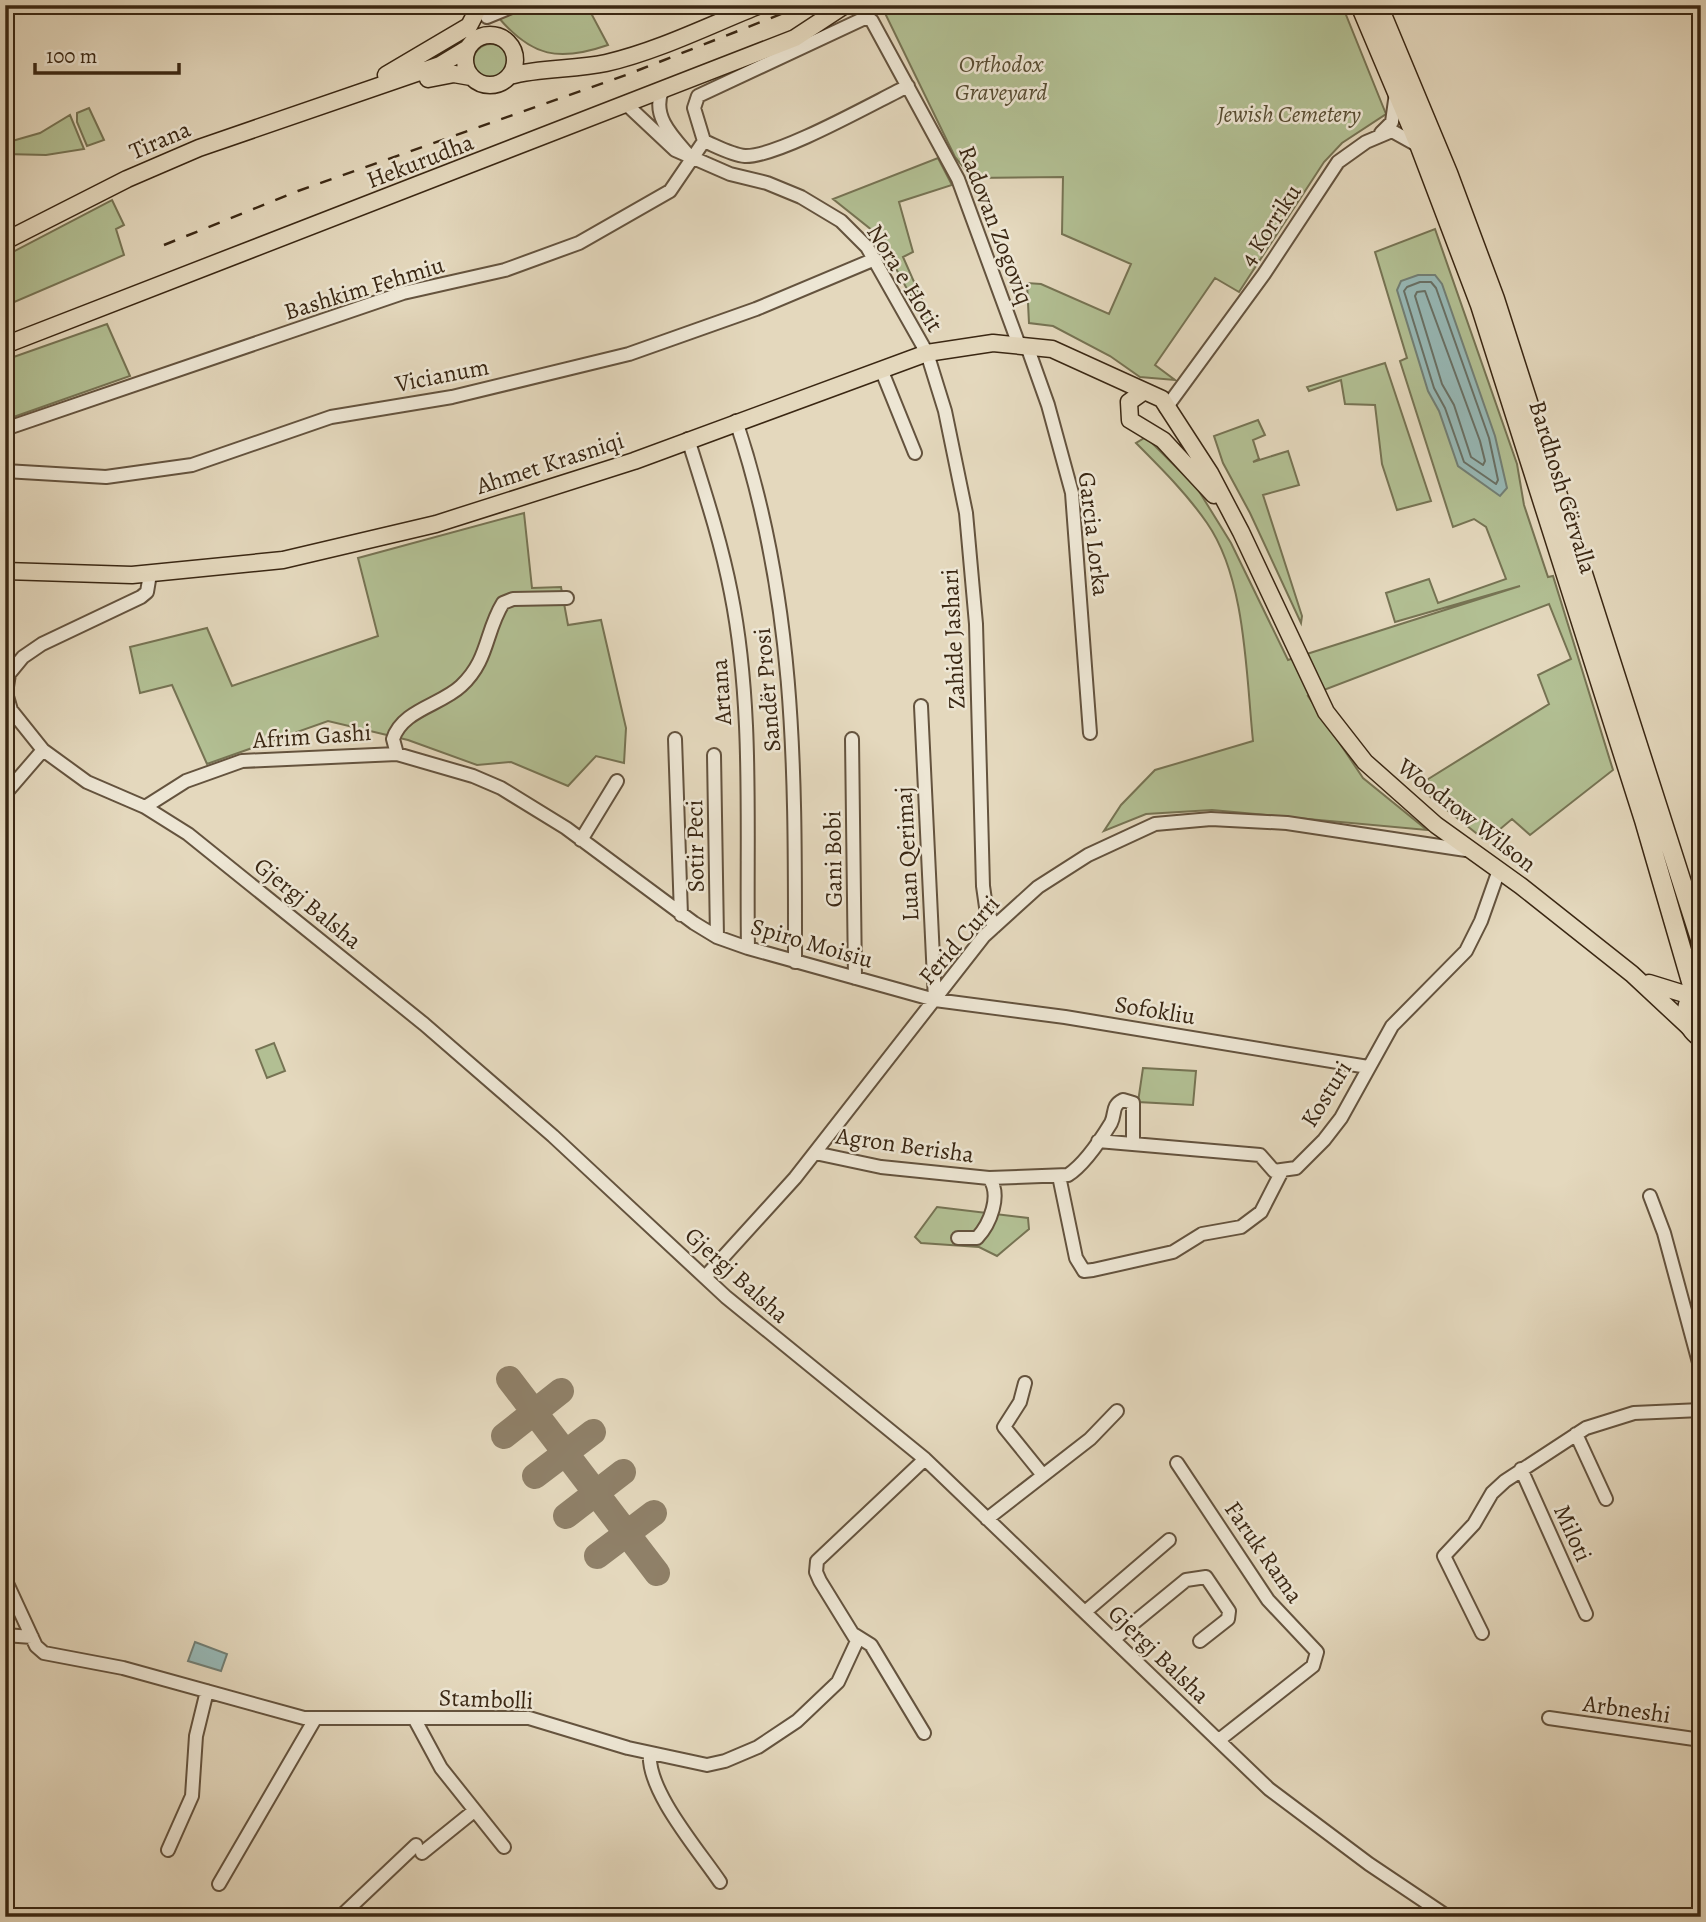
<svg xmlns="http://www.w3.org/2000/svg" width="1706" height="1922" font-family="Alegreya,serif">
  <rect width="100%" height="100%" fill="#e4d8bd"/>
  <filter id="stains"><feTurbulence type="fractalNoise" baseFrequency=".00286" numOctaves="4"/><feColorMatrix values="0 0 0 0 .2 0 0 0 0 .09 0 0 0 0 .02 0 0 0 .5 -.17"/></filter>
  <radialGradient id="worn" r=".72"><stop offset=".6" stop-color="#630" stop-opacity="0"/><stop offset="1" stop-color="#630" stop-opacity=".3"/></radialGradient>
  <!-- green -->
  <path fill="#b2bf93" stroke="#767353" stroke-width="2" d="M524,5h87l-19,10 16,30c-49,17 -76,12 -110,-28z
    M881,5h461l44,109 -44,29 -18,19 -85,130 -24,-14 -60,87 20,15 -35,-3 -30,-21 -57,-30 -24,-3 -2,-40 14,1 68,30 22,-50 -69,-30 1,-57 -91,1 -17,-21z
    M473 62a18 18 0 1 1 36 0a18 18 0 1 1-36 0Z
    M89,108l15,32 -17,6 -10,-24v-9z
    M70,115l14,34 -38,6 -41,-1v-11l35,-10z
    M938,158l14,27 -53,17 14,50 -10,5 31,70 -5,3 -51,-95 -45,-36z
    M112,200l12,25 -8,4 8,26 -119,51v-50z
    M1435,229l82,235 7,41 24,72 5,-1 60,194 -83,65 -18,-16 -26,22 -69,-55 132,-82 -11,-29 33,-16 -22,-55 -241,92 55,82 64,52 -215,-20 -66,4 -42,17 17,-26 34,-35 98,-29c-7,-67 -7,-162 -46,-218 -20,-29 -46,-55 -71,-80l10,-6 51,51 34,55 57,117 232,-74 -125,36 -9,-29 43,-14 9,24 68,-24 -20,-52 -12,-8 -21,8 -53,-166 7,-3 -32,-106z
    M107,324l23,52 -125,44v-60z
    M1385,363l46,138 -34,9 -15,-46 -7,-59 -30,-1 -4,-24 -32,11 -2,-4z
    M1258,420l7,15 -12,5 6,19 -6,3 35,-11 11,34 -36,10 39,121 -1,7 -51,-110 -27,-50 -9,-27z
    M524,513l8,75 29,-1 7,38 33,-5 25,108 -2,35 -28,-7 -28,30 -57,-24 -34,3 -69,-25 -80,-19 -121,43 -35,-79 -32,8 -10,-46 77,-19 25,58 146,-50 -20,-78z
    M274,1043l11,28 -18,7 -11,-28z
    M1143,1068l53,3 -3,34 -55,-3z
    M937,1207l91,11 1,11 -32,27 -18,-9 -58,-4 -6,-6z"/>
  <!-- water -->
  <path fill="#97b9b7" stroke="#727f75" stroke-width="2" d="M1418,275h17l7,9 53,152 12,52 -7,8 -42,-30 -19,-55 -11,-20 -31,-101 4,-9z
    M195,1642l32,12 -6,17 -33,-10z"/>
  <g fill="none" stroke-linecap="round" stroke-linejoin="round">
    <!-- shore -->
    <path stroke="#687065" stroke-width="2" d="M1420,282h11l5,6 53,150 9,42 -2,4 -32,-22 -19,-54 -11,-20 -30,-97 3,-4z
      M1425,291l55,150 5,20 -2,4 -12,-8 -17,-52 -12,-21 -27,-88 2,-4z"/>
    <!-- taxiway -->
    <path stroke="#8f8068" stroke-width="26" d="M509,1379l148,194
      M504,1436l57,-45
      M535,1476l58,-44
      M566,1516l57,-44
      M597,1556l57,-43"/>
    <!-- minor casing -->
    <g stroke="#64533e" stroke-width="16">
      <path id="minor" d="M487,17l29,-12
        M908,86c-35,17 -130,71 -163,70 -13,-1 -29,-10 -41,-15l-10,-33 4,-12 169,-79 5,4 86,158 61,166
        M662,91c-10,24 9,44 24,61
        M626,104l49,46 55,24 37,9 34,14 40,24 26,26 60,106 18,58 21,102 10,111 7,262 3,21 8,20
        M1381,133l11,-11 4,-29
        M1027,346l21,59 24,88 18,240
        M881,369l34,84
        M1166,408l98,-134 74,-112 28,-20 26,-11 27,15
        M736,421c61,182 59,352 59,541
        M5,429l398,-136 102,-23 74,-27 91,-52 34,-50
        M688,439c16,51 33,102 43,154 23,115 15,238 17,355
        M5,471l101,6 86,-12 139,-48 121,-20 177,-43 127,-45 119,-50
        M150,574l-3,18 -6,5 -99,47 -19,13 -14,17 -3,19 5,17 32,40 44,32 58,25 43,27 236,190 129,112 173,161 199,162 344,330 100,75 79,53
        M921,706l14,294
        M675,739l6,176
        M852,739l3,239
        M397,754l-4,-15c9,-29 48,-34 68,-53 28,-26 24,-54 42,-83l10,-4 54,-1
        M714,755l3,182
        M5,794l38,-44
        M145,807l41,-26 56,-20 155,-7 76,22 28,12 65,40 128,95 23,14 31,11 187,52 130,17 303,50
        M581,840l36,-59
        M1098,1141l162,14 14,16 22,-3 28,-28 17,-22 51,-92 74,-75 15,-30 18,-51
        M815,1153l66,14 108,11c13,17 1,46 -12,60h-19
        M1059,1176l17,82 8,13 9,-1 80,-18 29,-18 39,-7 20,-15 21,-41
        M989,1178l79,-3c17,-11 32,-34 43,-52 5,-10 0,-17 12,-23l10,3v41
        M1650,1196l14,37 37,137
        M706,1276l89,-98 189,-242 54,-49 50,-32 67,-31 56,-5 76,4 179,27
        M1025,1383l-5,19 -16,25 38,47
        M1576,1434l30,65
        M1177,1463l91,137 49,52 -4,14 -94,74
        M1521,1469l65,145
        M987,1519l103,-80 27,-28
        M5,1579l31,67 8,7 79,15 181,50h225l99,30 79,17 18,-4 33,-14 39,-26 41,-39 19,-41 -37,-60 -4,-9 1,-11 108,-102
        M1085,1612l84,-72
        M1482,1633l-38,-77 30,-32 18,-31 13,-12 81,-53 48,-15 67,-3
        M5,1635l27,2
        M855,1635l16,10 53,88
        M1114,1639l72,-59 20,-3 23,34 -1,8 -28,22
        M414,1718l27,50 63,79
        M1549,1718l152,22
        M650,1753c-4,37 50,99 70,129
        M168,1850l24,-54 4,-60 11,-45
        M422,1853l52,-42
        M219,1884l96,-165
        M340,1917l76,-72"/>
    </g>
    <!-- major casing -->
    <g stroke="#3a2713" stroke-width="19">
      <path id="major" d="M465 60a25 25 0 1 1 50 0a25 25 0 1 1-50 0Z
        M386,75l83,-49 11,-21
        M509,76c33,-9 65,-6 97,-13 52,-12 104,-38 154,-58
        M428,79l26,-5 17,3
        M5,241l122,-62 72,-31 241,-83 28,-17
        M5,345l790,-307 50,-33
        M1143,392l-14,10 1,18 33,20 51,55
        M5,571l127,4 151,-15 153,-36 198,-63 293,-108 66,-10 59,6 110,50 48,74 31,59 85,180 39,50 71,63 85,61 111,88 59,55
        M1649,983l42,13"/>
    </g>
    <!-- highway casing -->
    <g stroke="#3a2713" stroke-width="21">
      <path id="highway" d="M1360,5l60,142 60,158 164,515 50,172
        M1378,5l70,168 47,126 206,643
        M1701,987c-18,14 -20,37 0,51"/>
    </g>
    <!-- minor -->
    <use href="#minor" stroke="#ede6d4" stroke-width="12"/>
    <!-- major -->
    <use href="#major" stroke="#e4d8bd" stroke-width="16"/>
    <!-- highway -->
    <use href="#highway" stroke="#e4d8bd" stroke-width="18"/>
    <!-- rail -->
    <path stroke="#3a2713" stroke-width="2.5" stroke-dasharray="12 12" stroke-linecap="butt" d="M164,245l134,-54 328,-116 178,-70"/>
  </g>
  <g text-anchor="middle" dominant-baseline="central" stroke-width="5" stroke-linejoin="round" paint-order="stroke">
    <!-- park labels -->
    <g font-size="24" font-style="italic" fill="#584d33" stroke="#ede6d4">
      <text x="1001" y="64">Orthodox<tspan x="1001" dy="28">Graveyard</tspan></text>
      <text x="1289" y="114">Jewish Cemetery</text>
    </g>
    <!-- street labels -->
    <g font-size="24" fill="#3a2713" stroke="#ede6d4">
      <text transform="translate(160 140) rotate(-23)">Tirana</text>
      <text transform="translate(420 161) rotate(-21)">Hekurudha</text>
      <text transform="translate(996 225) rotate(69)">Radovan Zogoviq</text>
      <text transform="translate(1270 225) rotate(-57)">4 Korriku</text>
      <text transform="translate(905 278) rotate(58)">Nora e Hotit</text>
      <text transform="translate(364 288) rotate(-17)">Bashkim Fehmiu</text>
      <text transform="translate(442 375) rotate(-11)">Vicianum</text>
      <text transform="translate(550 463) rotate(-18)">Ahmet Krasniqi</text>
      <text transform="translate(1563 487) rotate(73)">Bardhosh Gërvalla</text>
      <text transform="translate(1094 534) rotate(83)">Garcia Lorka</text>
      <text transform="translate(953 639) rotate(-93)">Zahide Jashari</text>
      <text transform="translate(767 690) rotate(-95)">Sandër Prosi</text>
      <text transform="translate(721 692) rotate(-94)">Artana</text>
      <text transform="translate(312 736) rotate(-4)">Afrim Gashi</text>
      <text transform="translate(1467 815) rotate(38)">Woodrow Wilson</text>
      <text transform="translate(695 846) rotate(-91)">Sotir Peci</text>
      <text transform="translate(907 854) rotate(-93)">Luan Qerimaj</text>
      <text transform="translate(833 859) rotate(-91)">Gani Bobi</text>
      <text transform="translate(308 903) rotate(39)">Gjergj Balsha</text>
      <text transform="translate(959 940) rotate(-49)">Ferid Curri</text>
      <text transform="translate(812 943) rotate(16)">Spiro Moisiu</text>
      <text transform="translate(1155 1010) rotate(9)">Sofokliu</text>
      <text transform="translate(1326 1094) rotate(-58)">Kosturi</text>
      <text transform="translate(905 1145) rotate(8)">Agron Berisha</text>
      <text transform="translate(737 1275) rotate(42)">Gjergj Balsha</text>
      <text transform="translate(1573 1533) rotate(66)">Miloti</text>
      <text transform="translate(1264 1552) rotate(55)">Faruk Rama</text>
      <text transform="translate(1159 1654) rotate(44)">Gjergj Balsha</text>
      <text transform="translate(486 1699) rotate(2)">Stambolli</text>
      <text transform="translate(1627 1709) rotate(8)">Arbneshi</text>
    </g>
  </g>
  <!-- margin -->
  <rect width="1706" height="1922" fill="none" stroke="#e4d8bd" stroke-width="28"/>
  <rect x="7" y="7" width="1692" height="1908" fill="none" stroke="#3a2713" stroke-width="3.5"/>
  <rect x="14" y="14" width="1678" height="1894" fill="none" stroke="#3a2713" stroke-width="2"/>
  <!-- scale -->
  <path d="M35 63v10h144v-10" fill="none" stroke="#3a2713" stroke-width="3.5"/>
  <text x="46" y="63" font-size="21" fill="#3a2713" stroke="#ede6d4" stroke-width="5" paint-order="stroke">100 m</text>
  <rect width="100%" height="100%" filter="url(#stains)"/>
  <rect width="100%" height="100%" fill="url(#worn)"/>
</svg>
